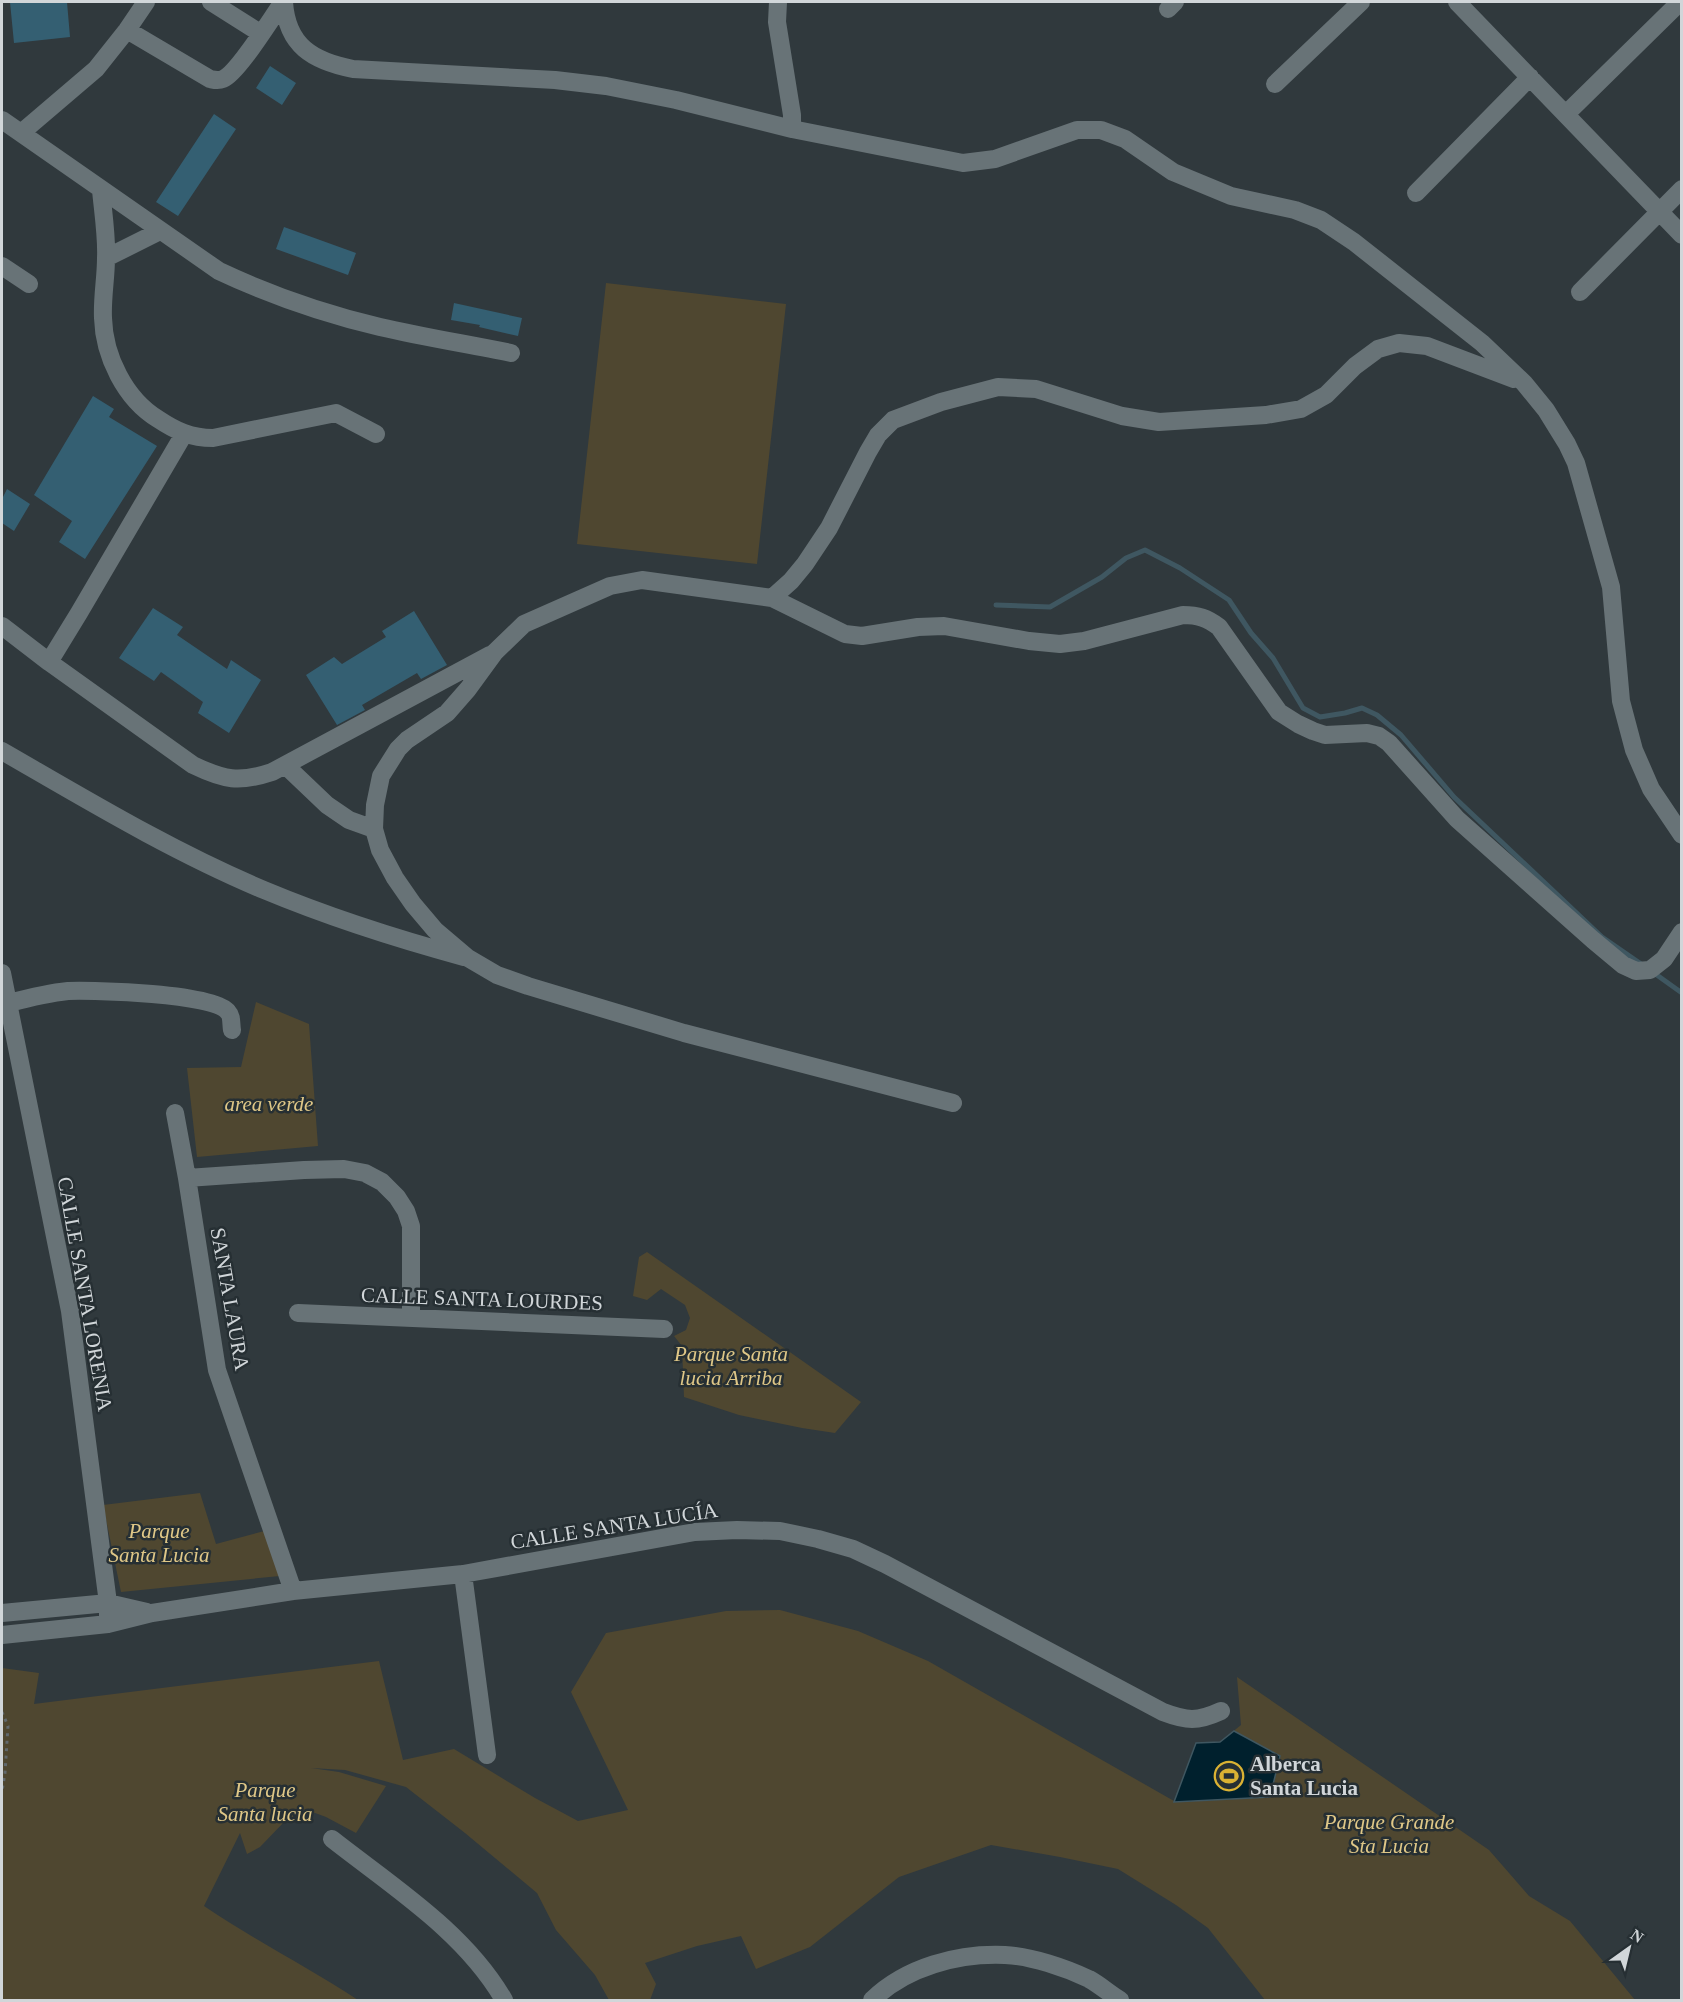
<svg xmlns="http://www.w3.org/2000/svg" width="1683" height="2002" font-family="'Times New Roman',serif">
  <rect width="100%" height="100%" fill="#30393d"/>
  <!-- green -->
  <path fill="#4f4730" d="M606,283l180,21 -29,260 -180,-20z
    M256,1002l53,22 9,122 -121,11 -10,-89 54,-1z
    M647,1252l214,150 -26,31 -33,-5 -63,-13 -55,-18 -2,-51 -8,-10 12,-6 4,-12 -5,-13 -24,-16 -14,11 -14,-4 6,-39z
    M200,1493l16,51 52,-14 12,46 -159,16 -18,-87z
    M780,1610l78,21 70,30 246,140 22,-58 24,-1 21,-17 -4,-48 252,173 40,46 41,25 65,79h-370l-57,-72 -32,-23 -58,-36 -58,-12 -69,-12 -92,32 -89,70 -54,22 -15,-33 -44,10 -52,17 11,21 -6,16h-41l-14,-25 -39,-45 -19,-37 -72,-60 -59,-46 -61,-17 -34,-2 28,4 47,14 -30,47 -30,-16 -19,-7 -22,11 -25,26 -13,7 -7,-21 -36,73c50,34 104,61 154,94h-356v-332l37,5 -5,31 345,-43 24,99 51,-11 81,49 43,23 50,-11 -57,-118 35,-59 120,-22z"/>
  <!-- water -->
  <path fill="#00202d" stroke="#3f5761" stroke-width="1.5" d="M1234,1731l46,25 -10,41 -96,5 22,-59 24,-1z"/>
  <g fill="none" stroke-linecap="round" stroke-linejoin="round">
    <!-- stream -->
    <path stroke="#3f5761" stroke-width="5" d="M996,605l54,2 52,-30 24,-19 19,-8 35,18 49,32 22,33 22,25 30,50 17,9 25,-4 17,-5 15,7 24,20 53,62 148,140 42,29
      M1654,973l28,20"/>
  </g>
  <!-- building -->
  <path fill="#345f72" d="M10,2h57l3,35 -56,6z
    M270,66l26,17 -14,22 -26,-17z
    M214,114l22,15 -58,87 -22,-14z
    M284,227l72,26 -8,22 -72,-26z
    M454,303l68,15 -4,18 -39,-9 1,-2 -29,-5z
    M93,396l21,13 -5,8 48,29 -72,113 -26,-17 13,-21 -38,-26z
    M7,489l23,15 -16,27 -12,-8v-24z
    M153,608l30,19 -6,8 50,34 4,-9 30,20 -32,53 -31,-20 5,-11 -42,-30 -7,9 -35,-23z
    M414,611l33,54 -26,14 -4,-6 -55,32 3,5 -28,15 -31,-50 28,-18 8,7 44,-27 -4,-6z"/>
  <g fill="none" stroke-linecap="round" stroke-linejoin="round">
    <!-- path -->
    <path stroke="#61696d" stroke-width="3" stroke-dasharray="3 4.5" stroke-linecap="butt" d="M2,1712l6,14 -3,47 -3,18"/>
    <!-- minor -->
    <path stroke="#687377" stroke-width="18" d="M211,2l49,31
      M284,2c3,44 29,59 69,67l202,11 51,6 70,14 116,29
      M778,2l-1,20 15,93v14l171,34 32,-4 82,-29h24l24,9 48,33 58,24 64,14 26,10 33,22 128,101 42,40 22,27 21,34 9,19 35,124 10,114 13,49 17,39 31,46
      M1457,2l225,233
      M1168,9l7,-7
      M127,30l83,49c5,1 8,2 13,0 15,-6 49,-62 60,-77
      M1275,84l86,-82
      M1566,114l114,-112
      M2,120l217,151c51,24 106,43 161,56 43,10 87,17 131,26
      M21,133l75,-64 31,-39 19,-28
      M101,190c2,22 6,46 5,68 0,20 -4,40 -3,60 1,38 22,81 55,101 18,12 33,19 55,19l123,-25 40,21
      M1416,193l114,-116
      M106,258l54,-27
      M2,266l27,18
      M1580,292l102,-103
      M184,434l-105,179 -30,49 144,103c31,15 46,18 79,7l218,-117
      M772,598l19,-17 14,-17 24,-36 39,-76 10,-17 15,-15 48,-18 57,-15 38,2 86,27 37,6 107,-7 35,-6 25,-14 29,-29 23,-17 21,-6 28,3 87,33
      M2,626l47,36
      M2,751c85,49 171,101 262,139 67,28 130,48 200,67
      M285,765l42,40 22,15 25,9
      M2,973l68,338 38,292v21
      M9,1003c19,-5 39,-10 59,-12 25,-1 146,2 160,21 4,4 3,12 4,18
      M953,1103l-269,-70 -156,-47 -31,-11 -29,-17 -33,-28 -22,-26 -18,-26 -15,-28 -6,-21 1,-24 6,-29 17,-27 9,-9 40,-27 21,-24 27,-37 29,-28 86,-38 32,-6 130,18 73,36 17,2 56,-9 26,-1 85,15 31,3 24,-3 99,-26c15,0 24,3 36,12l60,85 19,12 15,7 12,4 42,-2 12,3 10,7 68,76 136,121 30,25 13,6 14,-1 14,-11 18,-27
      M175,1113l12,65 30,192 76,221
      M187,1178l117,-8 40,-1 21,4 17,9 15,15 9,14 5,15v92
      M298,1313l366,16
      M463,1574l24,181
      M2,1613l106,-10 39,9
      M2,1635l106,-11 44,-11 141,-22 170,-17 232,-42 42,-2 43,1 38,8 35,10 32,15 278,148c24,9 34,10 58,-1
      M332,1839c61,48 133,93 172,161
      M872,2000c34,-33 86,-47 133,-45 26,1 61,13 84,24 11,6 21,15 31,21"/>
  </g>
  <!-- icons -->
  <defs>
    <g id="stadium-ring" transform="scale(1.5)"><circle r="9.5" fill="#262f33" stroke="#dbb233" stroke-width="1.5"/><path d="M0-5a6.5 5 0 1 0 0 10a6.5 5 0 1 0 0-10ZM-3.5-1.8h7v3.6h-7Z" fill="#dbb233"/></g>
  </defs>
  <g fill-rule="evenodd">
    <use href="#stadium-ring" x="1229" y="1776"/>
  </g>
  <g text-anchor="middle" dominant-baseline="central" stroke-width="5" stroke-linejoin="round" paint-order="stroke">
    <!-- park labels -->
    <g font-size="21" font-style="italic" fill="#dfc787" stroke="#262f33">
      <text x="269" y="1104">area verde</text>
      <text x="731" y="1354">Parque Santa<tspan x="731" dy="24">lucia Arriba</tspan></text>
      <text x="159" y="1531">Parque<tspan x="159" dy="24">Santa Lucia</tspan></text>
      <text x="265" y="1790">Parque<tspan x="265" dy="24">Santa lucia</tspan></text>
      <text x="1389" y="1822">Parque Grande<tspan x="1389" dy="24">Sta Lucia</tspan></text>
    </g>
    <!-- street labels -->
    <g font-size="21" fill="#d1d6d9" stroke="#262f33">
      <text transform="translate(85 1294) rotate(80)">CALLE SANTA LORENIA</text>
      <text transform="translate(230 1299) rotate(80)">SANTA LAURA</text>
      <text transform="translate(482 1299) rotate(2)">CALLE SANTA LOURDES</text>
      <text transform="translate(614 1526) rotate(-9)">CALLE SANTA LUCÍA</text>
    </g>
    <!-- poi labels -->
    <g font-size="21" font-weight="bold" fill="#d1d6d9" stroke="#262f33" text-anchor="start">
      <text x="1250" y="1764">Alberca<tspan x="1250" dy="24">Santa Lucia</tspan></text>
    </g>
  </g>
  <!-- border -->
  <rect width="1683" height="2002" fill="none" stroke="#d1d6d9" stroke-width="6"/>
  <!-- north arrow -->
  <g transform="translate(1629 1948) rotate(34)" stroke="#262f33" stroke-width="4.5" paint-order="stroke">
  <path d="M0-4.5L10 22L0 15L-10 22Z" fill="#d1d6d9"/>
  <text y="-9" font-size="16" font-weight="bold" text-anchor="middle" fill="#d1d6d9">N</text>
  </g>
</svg>
